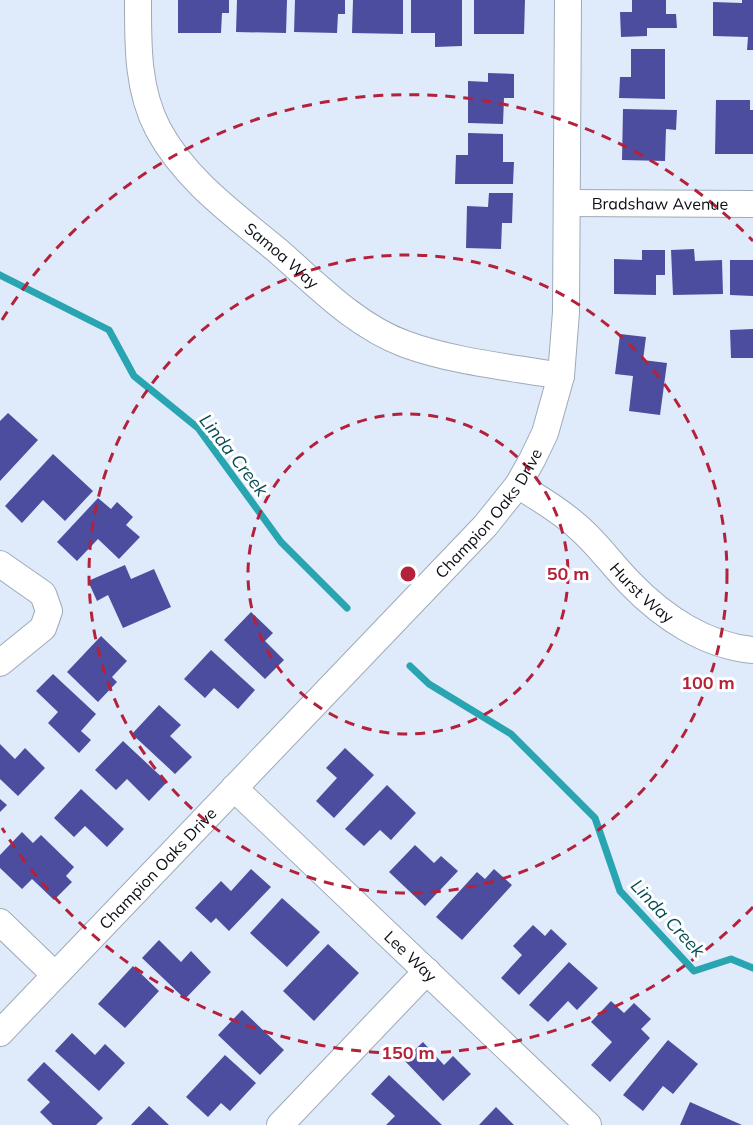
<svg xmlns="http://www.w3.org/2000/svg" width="753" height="1125" font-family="Mulish,sans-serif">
  <rect width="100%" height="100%" fill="#dfebfb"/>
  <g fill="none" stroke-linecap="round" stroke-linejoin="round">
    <!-- stream -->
    <path stroke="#29a4b1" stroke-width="7" d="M0,275l109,55 25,46 64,52 83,114 66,66
      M410,666l19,18 82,50 84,84 25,73 74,80 37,-12 22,9"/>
  </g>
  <!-- building -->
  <path fill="#4d4d9f" d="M178,0h51v13h-7l-1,20h-43z
    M237,0h50l-1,33 -50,-1z
    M295,0h50v14h-7l-1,19 -43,-1z
    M353,0h50v34l-51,-1z
    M411,0h51v46l-27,1v-14h-24z
    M474,0h51l-1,34h-50z
    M632,0h34v14h10l1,14h-30v8l-26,1 -1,-25h12z
    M742,0h11v50h-6l1,-13 -35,-1v-34l29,1z
    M631,49h34v50l-46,-1 1,-21h11z
    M488,73l26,1v24h-10l-1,26 -35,-1v-42l20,1z
    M716,100h34v10h3v44h-38z
    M623,109l54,1 -1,20 -10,-1 -1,32 -43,-1z
    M468,133l35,1v28h11l-1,22h-58l1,-29h12z
    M489,193h24l-1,30h-10l-1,26 -35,-1 1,-42 21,1z
    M694,249l1,12 27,-1 1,34 -50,1 -2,-45z
    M642,250h23v25h-9v20l-42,-1v-35l28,1z
    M730,260h23v36l-23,-1z
    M753,329v29h-22l-1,-28z
    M620,334l26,3 -3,23 24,3 -7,52 -31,-4 4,-35 -18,-2z
    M8,413l30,27 -38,41v-60z
    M53,454l40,37 -28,30 -22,-21 -21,23 -17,-17z
    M98,498l13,11 6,-7 16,15 -7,8 14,12 -21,22 -21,-20 -21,22 -20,-19z
    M125,565l6,14 23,-10 17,38 -48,21 -15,-33 -11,6 -9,-20z
    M251,612l22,21 -8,8 19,19 -19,19 -41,-39z
    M101,636l26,25 -15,16 5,5 -19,20 -31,-30z
    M211,650l44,40 -17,19 -24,-21 -9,10 -21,-19z
    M53,674l43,40 -15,17 10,9 -12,13 -31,-30 10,-11 -22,-21z
    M159,705l22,20 -11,11 22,21 -17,17 -43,-40z
    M123,741l44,41 -18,19 -22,-22 -11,11 -21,-20z
    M0,744l15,15 10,-11 20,20 -27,28 -18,-17z
    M345,748l29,27 -40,43 -18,-17 21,-23 -11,-10z
    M387,785l29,28 -25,27 -11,-10 -16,16 -19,-17z
    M81,789l43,40 -17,18 -22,-21 -11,11 -20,-19z
    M0,799l7,6 -7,7z
    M22,832l11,11 8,-8 33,32 -8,9 6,6 -18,18 -22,-21 -10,10 -22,-21v-13z
    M415,845l19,18 7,-7 17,15 -33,35 -36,-34z
    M251,869l20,18 -42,44 -13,-13 -5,5 -16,-15 26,-27 10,10z
    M494,869l18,16 -50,55 -26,-23 41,-45 8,7z
    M282,898l38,34 -33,35 -37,-34z
    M533,925l12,11 6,-7 16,15 -48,51 -18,-17 21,-23 -9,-9z
    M159,940l22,22 10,-11 20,21 -26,27 -43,-41z
    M328,944l31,29 -45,48 -31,-30z
    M569,962l29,26 -21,22 -9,-9 -20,21 -19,-17z
    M133,966l26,25 -34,37 -27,-24z
    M611,1001l13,12 10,-10 17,16 -10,10 9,9 -40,44 -19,-17 21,-23 -21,-20z
    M242,1010l42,40 -24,25 -42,-40z
    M72,1033l23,22 10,-11 20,19 -26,28 -44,-40z
    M668,1040l30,24 -25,30 -10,-8 -20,25 -20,-16z
    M423,1042l21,23 9,-9 18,18 -28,27 -39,-41z
    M225,1055l31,28 -26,28 -9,-8 -13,14 -22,-20z
    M44,1062l59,56 -7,7h-43l-13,-13 10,-10 -23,-22z
    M389,1075l53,50h-56l9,-9 -24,-22z
    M690,1102l52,23h-62z
    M149,1106l20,19h-38z
    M496,1107l18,18h-35z"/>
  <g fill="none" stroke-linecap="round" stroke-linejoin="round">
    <!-- minor casing -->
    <g stroke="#9eaab9" stroke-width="28">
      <g id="minor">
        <path id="s1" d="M138,0c0,44 -1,89 20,129 27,51 77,86 120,122 39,34 78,75 127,93 49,18 105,23 156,32"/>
        <path id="s2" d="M567,203l186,1"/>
        <path id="s3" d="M518,485c20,13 42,25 60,42 20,17 34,38 53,57 32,33 75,62 122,66"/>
        <path d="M0,564l43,30 6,17 -6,17 -43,35"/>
        <path id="s4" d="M234,788l354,337"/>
        <path d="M0,922l55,53"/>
        <path id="s5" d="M0,1033l485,-507 33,-41 14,-25 13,-27 16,-57 5,-64 2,-312"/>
        <path d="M280,1125l147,-154"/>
      </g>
    </g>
    <!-- minor -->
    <use href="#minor" stroke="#fff" stroke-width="26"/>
  </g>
  <!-- distance rings -->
  <g fill="none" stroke="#b4213a" stroke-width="3" stroke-dasharray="10 8">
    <circle cx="408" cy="574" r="160"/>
    <circle cx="408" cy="574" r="319"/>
    <path d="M753 907A479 479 0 0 1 2 828M2 320A479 479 0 0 1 753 241"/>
  </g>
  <g text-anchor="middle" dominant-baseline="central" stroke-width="6" stroke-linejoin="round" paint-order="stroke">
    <!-- street labels -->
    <g font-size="16" fill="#0a0e14" stroke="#fff">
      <text stroke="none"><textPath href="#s2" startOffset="93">Bradshaw Avenue</textPath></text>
      <text stroke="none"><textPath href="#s1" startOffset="310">Samoa Way</textPath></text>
      <text stroke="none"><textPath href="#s5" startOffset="714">Champion Oaks Drive</textPath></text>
      <text stroke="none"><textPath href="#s3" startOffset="165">Hurst Way</textPath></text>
      <text stroke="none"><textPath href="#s5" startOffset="228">Champion Oaks Drive</textPath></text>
      <text stroke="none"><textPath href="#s4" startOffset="244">Lee Way</textPath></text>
    </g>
    <!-- water labels -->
    <g font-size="18" font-style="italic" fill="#064d54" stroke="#fff">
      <text transform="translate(234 455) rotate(52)">Linda Creek</text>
      <text transform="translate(668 918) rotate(47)">Linda Creek</text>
    </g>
  </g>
  <circle cx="408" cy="574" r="9" fill="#b4213a" stroke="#fff" stroke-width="3"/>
  <g font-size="18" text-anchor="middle" font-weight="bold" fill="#b4213a" stroke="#fff" stroke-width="6" stroke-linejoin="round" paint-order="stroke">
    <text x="568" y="580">50 m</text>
    <text x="708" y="689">100 m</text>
    <text x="408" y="1059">150 m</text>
  </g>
</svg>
